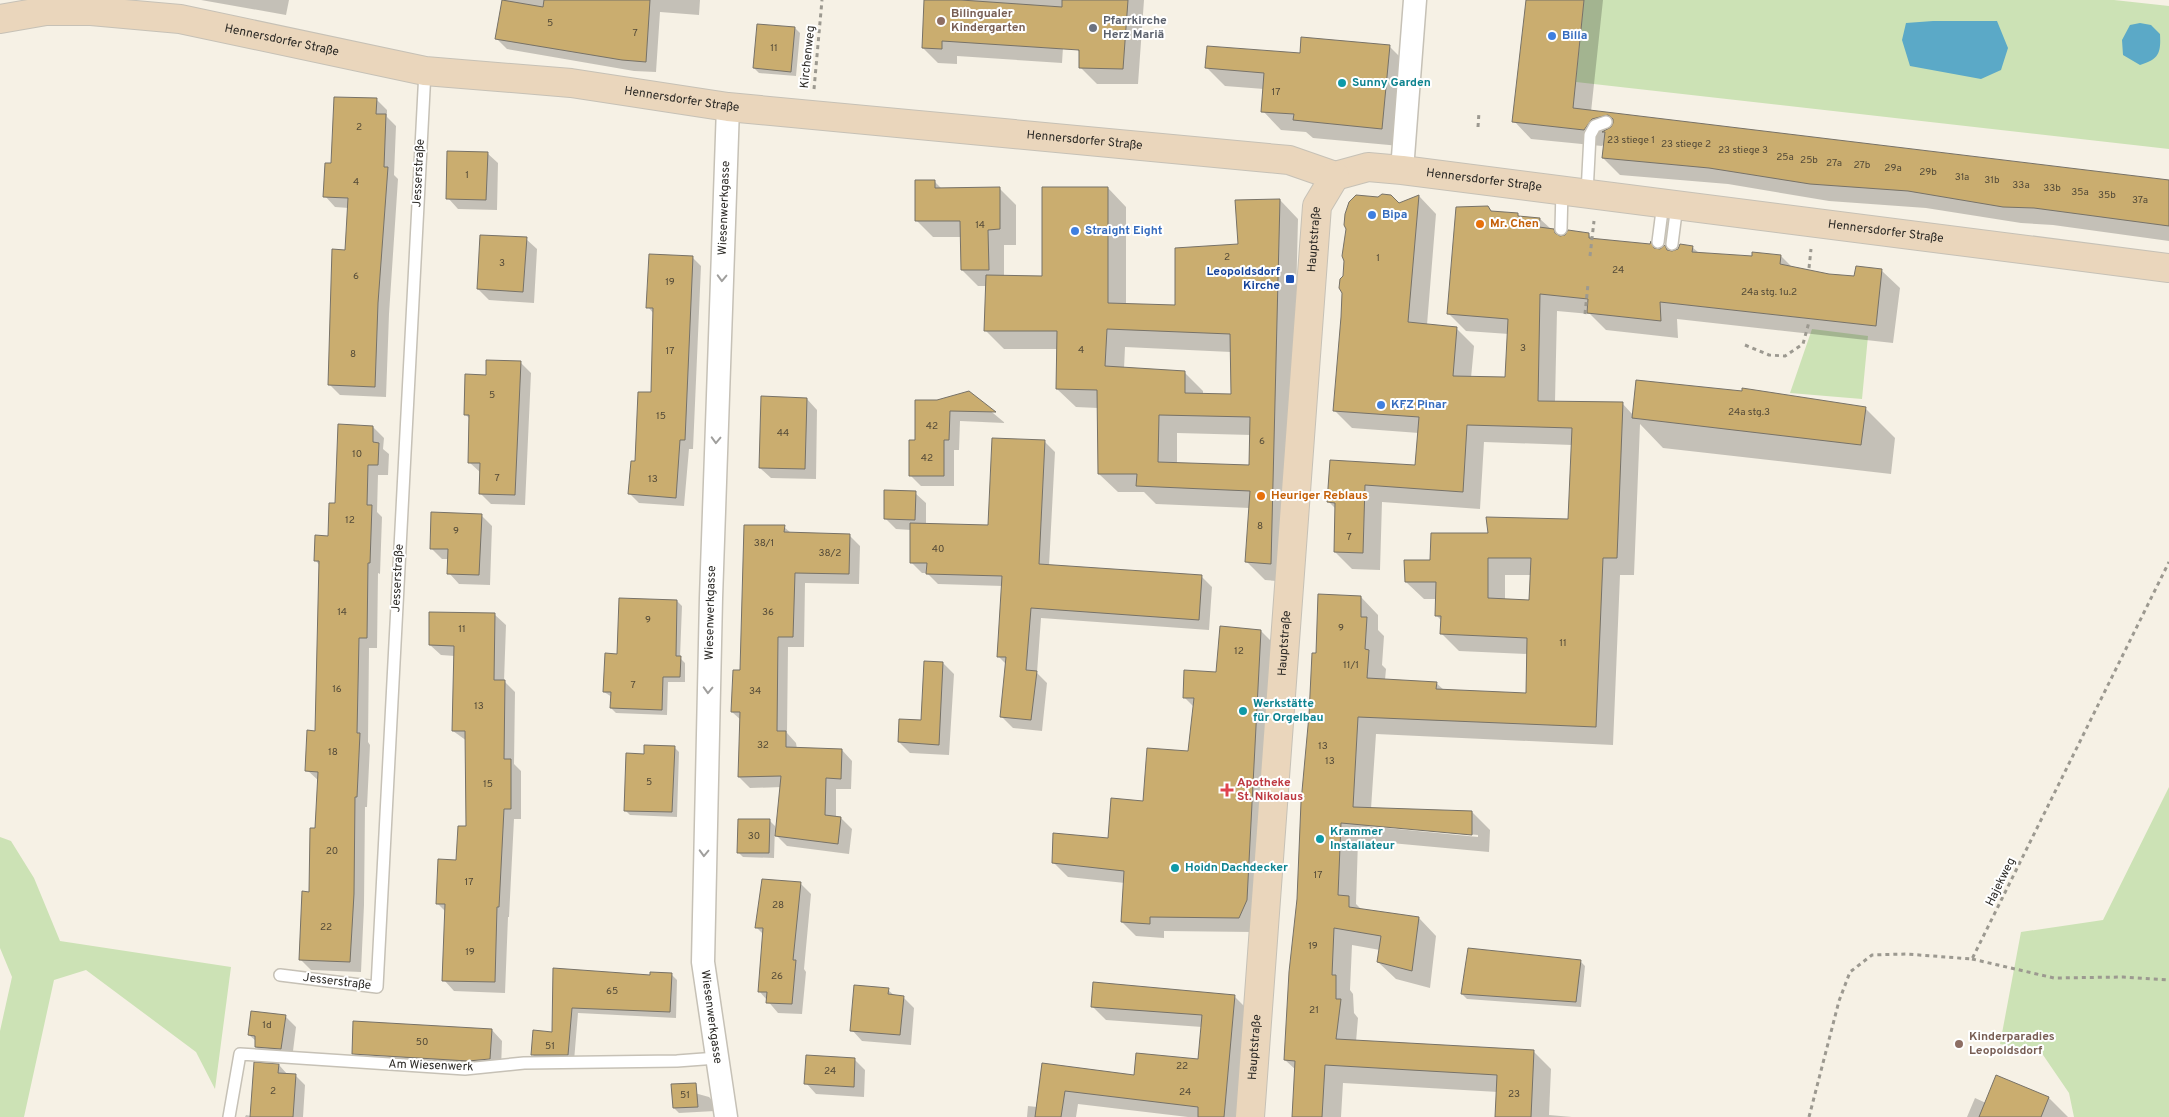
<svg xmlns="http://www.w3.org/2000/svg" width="2169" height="1117" font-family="Overpass,sans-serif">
  <rect width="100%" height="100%" fill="#f6f1e5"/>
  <!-- green -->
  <path fill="#cce2b5" d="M1584,0h530l55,6v143l-593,-67z
    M1812,329l56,7 -6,63 -72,-6z
    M2169,787v330h-95l-5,-24 -28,-41 -41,-8 21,-112 82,-12z
    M0,837l11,4 23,37 26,63 171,26 -16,122 -19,-37 -110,-82 -32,10 -30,137h-24v-86l12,-54 -12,-29z"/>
  <!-- water -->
  <path fill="#5ba9c7" d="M1933,21h64l11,27 -7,22 -20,9 -71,-13 -8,-26 4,-17z
    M2140,23l11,2 9,9c1,19 -1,25 -20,31l-17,-10 -1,-15 8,-15z"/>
  <!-- shadow -->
  <path fill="#0003" fill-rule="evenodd" d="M201,0h88l-3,15z
    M504,0h196l-1,15 -39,-3 -4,60 -22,-1 -127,-22 -10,-10z
    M925,0h141l-4,63 -105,-7v8l-19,-1 -15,-15z
    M1084,0h60l-6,84h-41l-16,-16 -1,-15 -3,-4z
    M1527,0h76l-12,112 578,69v60l-116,-16 -32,-2 -95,-15 -97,-7 -101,-17 -108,-9 -17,-17 2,-15 -3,3 -71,-7 -17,-18z
    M795,28l5,5 -4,43 -37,-3 -5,-5z
    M1389,46l19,19 -8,81 -87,-8 -7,-6 -25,-2 -18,-19 1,-22 -39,-3 -18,-18 94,-13z
    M377,100l10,10v7l9,9 -2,49 4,4 -9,135 -3,83 -46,-2 -11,-11 17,-133 3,-43 -14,-1 -10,-11 8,-31z
    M487,153l11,10 -1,47 -39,-1 -10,-11z
    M935,182l7,7h58l16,16v40h-12v32h39l65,-89 18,19v98l50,2 63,-61 41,-46 18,19 -9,363 -24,-2 -19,-19 4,-53 -94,-4 -12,-12h-26l-19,-18 -1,-66 -22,-1 -19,-18 1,-40h-54l-19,-19 2,-44h-9l-16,-16v-33h-29l-16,-16zM1125,347l106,5 1,43h-29v-4l-19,-19 -60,-3zM1177,433l74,2 -1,31 -73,-2z
    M1419,196l17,18 -9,111 29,3 18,18 -3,32 36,1 2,-45 -43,-3 -18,-18 44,-101 25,2 3,3 20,2 21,19 27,-4 6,6 57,6v-2l7,6h3l4,-3 5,5 22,-5 7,6 54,4 28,-1 12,12 36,7 26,2 2,-9 25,3 18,17 -7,55 -216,-24 1,19 -72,-8 -16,-16 -33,-3 -2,91 67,1 11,12 232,-7 30,30 -4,36 -228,-26 -23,-24 -6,151h-14l-7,170 -237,-11 -5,75 101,3 18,18 -1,22 -131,-12 -2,64 6,6 57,8 17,18 -6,52 -34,-9 -18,-17 2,-12 -28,-5 -2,45 3,4 1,19 4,5 -2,24 178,10 17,17 -2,46 23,2h-76l2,-25 -155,-9 -2,34h-48l3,-47 -11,-10 32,-405 44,-58 17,18v15l6,6 -2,29 4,4 -1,11 51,3 8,7 83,4 1,-40 -69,-3 -18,-18 1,-12 -6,-6 1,-16h-13l-18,-17 25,-21 58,-27 80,-14 3,-75 -88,-3 -4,67 -98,-7 -2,68 -28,-1 -17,-17 1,-43 -7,-7 3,-41 84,6 3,-34 -67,-5 -18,-18 65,-205zM1505,575h27l-1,27 -26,-1zM1367,825l111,10v2l-111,-11z
    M526,239l11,10 -3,54 -45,-3 -11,-11z
    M692,257l9,9 -8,183h-4l-5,57 -45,-3 -9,-9 22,-100 2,-80 -6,-7z
    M520,362l11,11 -6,132 -34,-1 -11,-11 1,-20 -12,-11 1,-43 -5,-5 22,-38z
    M969,393l36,30 -45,-2 -1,29h-5v36h-33l-10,-10 5,-35 21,-40z
    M807,399l10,11 -1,69 -45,-1 -11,-10z
    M373,427l11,11 -1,11 6,5 -1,21h-10l-1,37 5,5 -2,57 -2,-1 -1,75h-8l-1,94 2,3 -3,62h-2l-1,98 -3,67 -50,-2 -11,-11 10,-66 9,-112 -12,-11 9,-38 4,-166 -4,-5 13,-24 7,-32z
    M1045,442l10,10 -6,114 152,10 11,11 -3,43 -168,-12 -4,55 10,10 -5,48 -29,-3 -11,-11 5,-52 -9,-9 5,-70 -65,-2 -11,-11h-5l-11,-11v-32l-15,-1 -11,-11 30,-25 11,10v22l63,2z
    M481,515l11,11 -2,59 -31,-1 -10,-11v-14h-7l-11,-11z
    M784,527l7,6 58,2 11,11 -1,38 -54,-1 -1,64h-16l-1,86 9,10 1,6 45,1 10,11 -1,28h-15v29h5l11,11 -3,25 -62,-8 -10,-10 5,-49 -32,1 -11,-11 2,-57 -9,-8 10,-41z
    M677,601l5,5 -2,52 5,5v19h-17l-1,33 -51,-2 -5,-5 1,-11 -8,-5 15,-37z
    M495,615l11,10 -2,56 11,11 -1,72 7,7v48h-7l-5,98h-1l-3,76 -51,-2 -10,-11 2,-68 -9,-9 20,-42 10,-34v-86l-14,-10 2,-75 -14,-1 -11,-10z
    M1261,631l14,14 -22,287 -89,-1v7l-28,-2 -14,-14 3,-39 -57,-6 -15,-15 56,-23 80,-87 5,-45 -10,-10 33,-23z
    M943,663l11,11 -5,81 -39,-2 -11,-11 23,-20z
    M674,747l5,5 -2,65 -47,-2 -5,-5 20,-55z
    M770,821l5,5 -1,32 -31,-1 -5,-5z
    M800,883l11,11 -7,75 2,3 -4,42 -24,-1 -18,-21 4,-57 -8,-8z
    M1580,961l5,5 -4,41 -114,-8 -5,-5z
    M554,970l97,6 20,-2 6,6 -1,38 -98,-5 -4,48h-35l-6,-6 20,-22z
    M888,990l7,6 8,1 11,11 -3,37 -49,-4 -10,-11z
    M1234,996l14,14 -10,107h-50l-110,-13 -2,13h-49l1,-11 9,1 6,-43 92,12 64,-16 3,-33 -96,-7 -14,-14z
    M285,1016l11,11 -4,32 -25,-1 -11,-11v-6l-7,-6z
    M492,1030l10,11 -1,28 -137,-5 -11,-11z
    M854,1059l11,11 -1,27 -48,-3 -10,-11z
    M279,1065l9,10 8,1 9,9 -2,32h-58l1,-2 5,1z
    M673,1087l36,10 5,5 1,9 -36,2 -5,-5z
    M1975,1098l11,5 63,-5 19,19h-101z"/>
  <!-- building -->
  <path fill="#caad6f" stroke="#777268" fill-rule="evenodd" d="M502,0l41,7 1,-7h106l-4,62 -24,-2 -127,-21z
    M924,0h37l101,7v-7h66l-5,69 -44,-1v-18l-137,-9v8l-20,-1z
    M1526,0h58l-11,108 596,72v46l-135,-18 -31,-1 -95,-16 -98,-7 -101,-16 -107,-10 3,-26h-3l9,-5 2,-4v-4l-5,-4 -16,4 -8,11 -72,-8z
    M757,24l38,3 -4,45 -38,-4z
    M1301,37l89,8 -8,84 -89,-9 1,-6 -33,-2 3,-39 -59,-5 2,-22 93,7z
    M334,97l43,1 -1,16h10l-2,53h4l-10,136 -3,84 -47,-2 4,-136 13,1 3,-52 -25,-1 2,-34h6z
    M447,151l41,1 -2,48 -40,-1z
    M915,180h20v8l65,-1v42l-12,1 1,40h-28l-1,-49h-45z
    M1042,187h66v116l67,2v-57l63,-4 -3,-44 45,-1 -9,365 -26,-2 5,-71 -114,-5 1,-12h-39l-1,-84 -41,-1 1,-58h-73l2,-56 56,1zM1107,329l123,5 1,60 -46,-1v-22l-80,-5zM1159,415l91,2 -1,48 -91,-3z
    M1382,194l9,1 8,8 20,-8 -11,127 49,5 -4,49 52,1 3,-58 -61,-5 9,-107 32,-1 3,5 27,2v3l22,2 -1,9 15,2 1,4 5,3 5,-1 3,-5 21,3v5l61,6 1,-3 3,7 6,1 5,-4 2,5 5,1 6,-2 2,-5 13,2 -1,6 60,4v-4l29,3 -1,9 49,10 25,2 2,-10 26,3 -6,57 -216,-24 1,19 -74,-8 1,-14 -48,-5 -2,107 85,1 -6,156h-14l-7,169 -238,-10 -5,90 119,4v24l-131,-12 -3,72 11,1v11l70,10 -7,54 -35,-9 4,-26 -47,-8 -2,47h4v24h5l-5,40 198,11 -3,67h-36l2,-42 -172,-10 -3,52h-30l3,-56 -11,-1 5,-88 8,-73 4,-97 8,-87 3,-62h4l2,-59 43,2v21h6l-2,32 4,1 -2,28 70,4 -1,7 90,4 1,-55 -87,-4 1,-18h-6l1,-34h-31l-1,-22h26l1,-27h57l-2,-16 82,2 4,-91 -105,-3 -4,67 -98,-7 -2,68 -29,-1 1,-49 -8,-1 3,-42 85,5 4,-48 -86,-6 8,-94 1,-24 -3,-5 1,-9 3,-3 1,-15 -2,-5 4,-27 -2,-4 1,-11 4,-12 7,-7 22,2zM1488,558h43l-2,42 -41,-2z
    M480,235l47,2 -4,55 -46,-3z
    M649,254l44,2 -8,184h-5l-4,58 -48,-4 3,-33h4l3,-69h13l2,-84h-7z
    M486,360l35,1 -6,134 -36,-1 1,-31h-12l1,-48h-5l1,-41 21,1z
    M1636,380l106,11v-3l124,19 -5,38 -229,-27z
    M969,391l27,21 -46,-1 -1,29h-5v36h-35v-36h6v-40h22z
    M761,396l46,2 -2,71 -46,-1z
    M338,424l35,2v16l6,1 -1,22h-10l-1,40h5l-2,58h-2l-1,75h-8l-2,95h3l-3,64h-2l-1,97 -4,68 -51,-2 3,-69 7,1 1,-64h5l3,-56 -13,-1 2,-41 8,1 4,-170h-5l1,-26 13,1 1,-33h6z
    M992,438l53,2 -6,124 163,11 -3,45 -168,-12 -5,62 11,1 -6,49 -31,-3 6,-60h-9l5,-81 -76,-2 1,-11h-17v-40l78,2z
    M884,490l32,1 -1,29 -31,-1z
    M431,512l51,2 -3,61 -32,-1 1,-25h-18z
    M744,525h41l-1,7 66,2 -1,40 -54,-1 -2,64h-15l-1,94h9v16l56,2 -1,30 -15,-1 -1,37 16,2 -3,27 -63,-8 6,-60 -43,1 2,-65h-9l2,-42h7z
    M619,598l58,2 -1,56h5l-1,21h-17l-1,33 -52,-2 1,-16h-8l2,-39 12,1z
    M429,612l66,1 -1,67h11l-1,79h7v50h-7l-5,98h-2l-2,75 -53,-1 3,-77h-9l2,-45 18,1 2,-34h8l-1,-95h-13l2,-85 -25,-1z
    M1220,626l41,4 -14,270 -8,18 -89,-1v7l-29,-2 3,-51 -72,-8 1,-30 55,5 3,-40 32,3 4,-53 41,3 6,-53h-11l1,-28 32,2z
    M924,661l19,1 -4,83 -41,-3 1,-23 22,1z
    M644,745l31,1 -3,66 -48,-1 2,-58 18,1z
    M738,819h32l-1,34h-32z
    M762,879l39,3 -8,78h3l-4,44 -26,-1 1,-11h-9l5,-64h-8z
    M1468,948l113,12 -5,42 -115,-8z
    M553,968l97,7v-3l22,1 -2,39 -98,-4 -4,47h-37l2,-25 19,2z
    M1093,982l142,13 -11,122h-26v-10l-133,-16 -4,26h-26l7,-54 92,12 2,-22 62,6 4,-44 -111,-8z
    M854,985l35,3 -1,6 16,2 -4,39 -50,-4z
    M251,1011l35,4 -5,34 -26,-2v-11l-7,-1z
    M353,1021l139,8 -2,30 -22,2 -116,-7z
    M806,1055l49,3 -1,29 -50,-3z
    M254,1062l25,2 -1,9 18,1 -3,43h-43z
    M1996,1075l53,22 -8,20h-62z
    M696,1083l2,24 -25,1 -2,-24z"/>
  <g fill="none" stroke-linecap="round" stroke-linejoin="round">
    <!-- lane casing -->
    <g stroke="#c6c1b6" stroke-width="14">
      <path id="lane" d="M1587,193l3,-58 5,-9 11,-4
        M1561,229l1,-39
        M1658,242l5,-39
        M1672,244l5,-39
        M280,975l97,12 48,-916
        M229,1117l11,-63 225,15 59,-6 153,-2 40,-3"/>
    </g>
    <!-- street casing -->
    <g stroke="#c6c1b6" stroke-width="25">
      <g id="street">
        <path d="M1402,170l13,-170"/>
        <path id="s1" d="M726,1117l-23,-155 8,-364 17,-491"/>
      </g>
    </g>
    <!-- secondary casing -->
    <g stroke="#c6c1b6" stroke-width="30">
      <g id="secondary">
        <path id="s2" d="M0,19l46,-8h45l89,8 245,52 146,12 157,24 561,53 46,16 33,-9 34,3 767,98"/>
        <path id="s3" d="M1250,1117l67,-911 18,-30"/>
      </g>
    </g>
    <!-- path -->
    <path stroke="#9c9990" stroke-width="3" stroke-dasharray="4 4" stroke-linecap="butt" d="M814,89l8,-89
      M1478,127l1,-15
      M1590,256l4,-35
      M1809,268l2,-19
      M1585,314l3,-30
      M1745,345l24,10 16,1 18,-12 6,-22
      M1972,959l82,19 69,-1 46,3
      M1809,1117l30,-116 11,-29 22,-17 34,-1 66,5 197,-397"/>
    <!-- lane -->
    <use href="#lane" stroke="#fff" stroke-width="11"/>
    <!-- street -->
    <use href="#street" stroke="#fff" stroke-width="22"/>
    <!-- secondary -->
    <use href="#secondary" stroke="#ead6bc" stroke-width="28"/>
  </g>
  <!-- one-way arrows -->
  <defs><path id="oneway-chevron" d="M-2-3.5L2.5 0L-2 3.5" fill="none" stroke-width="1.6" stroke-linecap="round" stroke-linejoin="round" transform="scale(1.25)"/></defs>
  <g stroke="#a09f9d">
    <use href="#oneway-chevron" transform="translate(722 278) rotate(92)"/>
    <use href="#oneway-chevron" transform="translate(716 440) rotate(92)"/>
    <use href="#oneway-chevron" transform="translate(708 690) rotate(92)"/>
    <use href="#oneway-chevron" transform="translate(704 853) rotate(92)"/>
  </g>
  <!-- markers -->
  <g fill="#8d6e63" stroke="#fff" stroke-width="2">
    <circle cx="941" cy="21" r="5"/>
    <circle cx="1959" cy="1044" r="5"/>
  </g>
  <circle fill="#6b7280" stroke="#fff" stroke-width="2" cx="1093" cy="28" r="5"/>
  <g fill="#3f7fe0" stroke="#fff" stroke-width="2">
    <circle cx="1552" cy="36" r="5"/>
    <circle cx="1372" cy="215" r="5"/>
    <circle cx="1075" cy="231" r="5"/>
    <circle cx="1381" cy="405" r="5"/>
  </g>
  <g fill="#0f9aa8" stroke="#fff" stroke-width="2">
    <circle cx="1342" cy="83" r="5"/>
    <circle cx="1243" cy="711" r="5"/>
    <circle cx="1320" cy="839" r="5"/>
    <circle cx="1175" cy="868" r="5"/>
  </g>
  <g fill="#e8710a" stroke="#fff" stroke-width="2">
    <circle cx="1480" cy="224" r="5"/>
    <circle cx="1261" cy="496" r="5"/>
  </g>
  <rect fill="#1a4fb4" stroke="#fff" stroke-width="2" x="1285" y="274" width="10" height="10" rx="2.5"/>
  <path fill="#e0444e" stroke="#fff" stroke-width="2" d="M1224.5 782.5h5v5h5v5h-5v5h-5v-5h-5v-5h5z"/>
  <g text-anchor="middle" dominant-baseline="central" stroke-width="4" stroke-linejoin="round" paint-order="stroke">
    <!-- number labels -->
    <g font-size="10" fill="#534a38">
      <text x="550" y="23">5</text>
      <text x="635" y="33">7</text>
      <text x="774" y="48">11</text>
      <text x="1276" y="92">17</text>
      <text x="359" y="127">2</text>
      <text x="1631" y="140">23 stiege 1</text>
      <text x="1686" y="144">23 stiege 2</text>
      <text x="1743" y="150">23 stiege 3</text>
      <text x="1785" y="157">25a</text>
      <text x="1809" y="160">25b</text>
      <text x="1834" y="163">27a</text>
      <text x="1862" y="165">27b</text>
      <text x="1893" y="168">29a</text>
      <text x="1928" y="172">29b</text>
      <text x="467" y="175">1</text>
      <text x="1962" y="177">31a</text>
      <text x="1992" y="180">31b</text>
      <text x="356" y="182">4</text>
      <text x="2021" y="185">33a</text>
      <text x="2052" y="188">33b</text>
      <text x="2080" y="192">35a</text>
      <text x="2107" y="195">35b</text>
      <text x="2140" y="200">37a</text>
      <text x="980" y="225">14</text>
      <text x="1227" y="257">2</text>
      <text x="1378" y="258">1</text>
      <text x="502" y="263">3</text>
      <text x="1618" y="270">24</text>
      <text x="356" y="276">6</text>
      <text x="670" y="282">19</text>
      <text x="1769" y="292">24a stg. 1u.2</text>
      <text x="1523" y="348">3</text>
      <text x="1081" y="350">4</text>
      <text x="670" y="351">17</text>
      <text x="353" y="354">8</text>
      <text x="492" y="395">5</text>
      <text x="1749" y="412">24a stg.3</text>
      <text x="661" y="416">15</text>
      <text x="932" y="426">42</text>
      <text x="783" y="433">44</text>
      <text x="1262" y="441">6</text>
      <text x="357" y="454">10</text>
      <text x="927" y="458">42</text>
      <text x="497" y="478">7</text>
      <text x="653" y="479">13</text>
      <text x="350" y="520">12</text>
      <text x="1260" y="526">8</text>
      <text x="456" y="531">9</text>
      <text x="1349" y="537">7</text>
      <text x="764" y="543">38/1</text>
      <text x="938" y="549">40</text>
      <text x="830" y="553">38/2</text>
      <text x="342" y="612">14</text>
      <text x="768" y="612">36</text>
      <text x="648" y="620">9</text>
      <text x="1341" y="628">9</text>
      <text x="462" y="629">11</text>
      <text x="1563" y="643">11</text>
      <text x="1239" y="651">12</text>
      <text x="1351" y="665">11/1</text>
      <text x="633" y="685">7</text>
      <text x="337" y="689">16</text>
      <text x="755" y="691">34</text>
      <text x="479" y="706">13</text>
      <text x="763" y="745">32</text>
      <text x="1323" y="746">13</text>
      <text x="333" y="752">18</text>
      <text x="1330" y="761">13</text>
      <text x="649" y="782">5</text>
      <text x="488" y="784">15</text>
      <text x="754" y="836">30</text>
      <text x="332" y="851">20</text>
      <text x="1318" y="875">17</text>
      <text x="469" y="882">17</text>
      <text x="778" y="905">28</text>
      <text x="326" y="927">22</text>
      <text x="1313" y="946">19</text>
      <text x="470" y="952">19</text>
      <text x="777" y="976">26</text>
      <text x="612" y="991">65</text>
      <text x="1314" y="1010">21</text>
      <text x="267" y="1025">1d</text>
      <text x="422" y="1042">50</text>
      <text x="550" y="1046">51</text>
      <text x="1182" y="1066">22</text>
      <text x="830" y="1071">24</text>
      <text x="273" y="1091">2</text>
      <text x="1185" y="1092">24</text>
      <text x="1514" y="1094">23</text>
      <text x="685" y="1095">51</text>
    </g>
    <!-- education labels -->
    <g font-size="12" font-weight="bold" fill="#785e54" stroke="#fff" text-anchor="start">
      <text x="951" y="14">Bilingualer<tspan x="951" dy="14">Kindergarten</tspan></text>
      <text x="1969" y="1037">Kinderparadies<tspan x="1969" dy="14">Leopoldsdorf</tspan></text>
    </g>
    <!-- worship labels -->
    <g font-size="12" font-weight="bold" fill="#5b616d" stroke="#fff" text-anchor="start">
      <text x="1103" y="21">Pfarrkirche<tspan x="1103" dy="14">Herz Mariä</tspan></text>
    </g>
    <!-- shop labels -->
    <g font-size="12" font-weight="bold" fill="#366cbe" stroke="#fff" text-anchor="start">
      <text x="1562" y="36">Billa</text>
      <text x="1382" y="215">Bipa</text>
      <text x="1085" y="231">Straight Eight</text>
      <text x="1391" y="405">KFZ Pinar</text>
    </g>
    <!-- street labels -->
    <g font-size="12" fill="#2b2925" stroke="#fff">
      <text stroke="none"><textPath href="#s2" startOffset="285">Hennersdorfer Straße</textPath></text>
      <text transform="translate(808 57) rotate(-84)">Kirchenweg</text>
      <text stroke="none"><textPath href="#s2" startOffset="690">Hennersdorfer Straße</textPath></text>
      <text stroke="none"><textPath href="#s2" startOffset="1095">Hennersdorfer Straße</textPath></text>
      <text transform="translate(419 173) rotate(-87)">Jesserstraße</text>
      <text stroke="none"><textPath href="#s2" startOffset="1500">Hennersdorfer Straße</textPath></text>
      <text stroke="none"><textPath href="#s1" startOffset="911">Wiesenwerkgasse</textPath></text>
      <text stroke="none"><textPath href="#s2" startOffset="1905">Hennersdorfer Straße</textPath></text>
      <text stroke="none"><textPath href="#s3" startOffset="880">Hauptstraße</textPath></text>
      <text transform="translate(398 578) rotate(-87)">Jesserstraße</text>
      <text stroke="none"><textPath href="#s1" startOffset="506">Wiesenwerkgasse</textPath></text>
      <text stroke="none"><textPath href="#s3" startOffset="475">Hauptstraße</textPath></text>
      <text transform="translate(2001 882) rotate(-64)">Hajekweg</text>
      <text transform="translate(337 982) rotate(7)">Jesserstraße</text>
      <text transform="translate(711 1017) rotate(82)">Wiesenwerkgasse</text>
      <text stroke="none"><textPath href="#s3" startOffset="70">Hauptstraße</textPath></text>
      <text transform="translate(431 1066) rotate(2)">Am Wiesenwerk</text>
    </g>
    <!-- culture labels -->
    <g font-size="12" font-weight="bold" fill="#0d838f" stroke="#fff" text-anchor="start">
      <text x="1352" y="83">Sunny Garden</text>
      <text x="1253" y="704">Werkstätte<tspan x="1253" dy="14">für Orgelbau</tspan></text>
      <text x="1330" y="832">Krammer<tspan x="1330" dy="14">Installateur</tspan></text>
      <text x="1185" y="868">Hoidn Dachdecker</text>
    </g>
    <!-- food labels -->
    <g font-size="12" font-weight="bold" fill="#c56008" stroke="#fff" text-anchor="start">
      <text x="1490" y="224">Mr. Chen</text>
      <text x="1271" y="496">Heuriger Reblaus</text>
    </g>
    <!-- transit labels -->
    <g font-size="12" font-weight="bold" fill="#164399" stroke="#fff" text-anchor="end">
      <text x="1280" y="272">Leopoldsdorf<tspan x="1280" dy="14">Kirche</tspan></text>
    </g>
    <!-- health labels -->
    <g font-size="12" font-weight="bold" fill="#be3a42" stroke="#fff" text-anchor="start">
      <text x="1237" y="783">Apotheke<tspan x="1237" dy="14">St. Nikolaus</tspan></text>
    </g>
  </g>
</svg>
